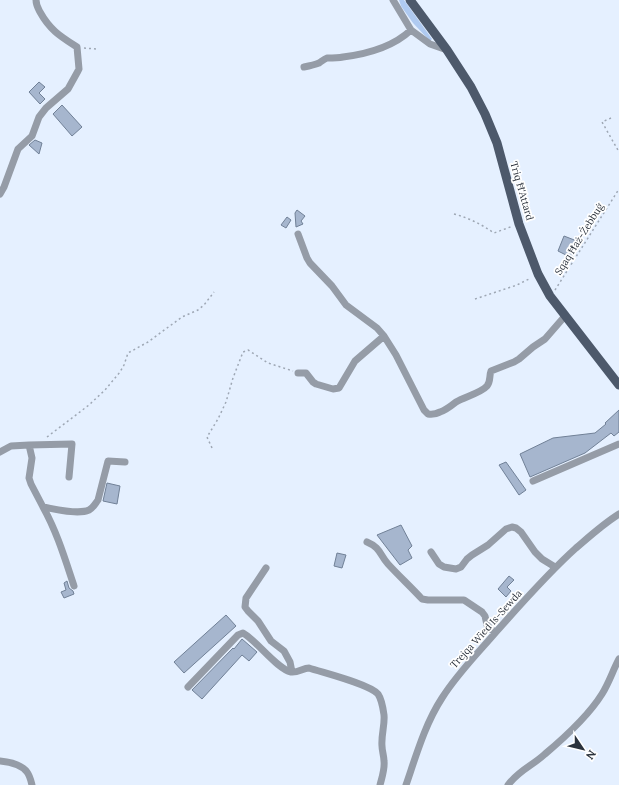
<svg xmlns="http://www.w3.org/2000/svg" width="619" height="785" font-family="Lora,serif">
  <rect width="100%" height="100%" fill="#e5f0ff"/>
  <!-- green -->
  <path fill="#afcaf1" d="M399,0h5l28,39 -2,2 -17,-18 -12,-17z"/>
  <!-- building -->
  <path fill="#a6b6ce" stroke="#718197" d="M39,82l6,5 -6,6 6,6 -5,5 -11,-12z
    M62,105l20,22 -10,9 -19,-22z
    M35,140l7,3 -3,11 -10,-9z
    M297,210l8,6 -4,5 2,3 -7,3 -1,-14z
    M287,217l4,3 -5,8 -5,-3z
    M564,236l18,7 -10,15 -14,-7z
    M619,410v22l-5,4 -3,-3 -26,20 -55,24 -10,-23 33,-16 42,-5 11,-9 -1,-1z
    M506,462l20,28 -7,5 -20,-30z
    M107,483l13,3 -3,18 -14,-3z
    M401,525l11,21 -4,4 4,8 -12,7 -23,-30z
    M337,553l9,2 -4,13 -8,-2z
    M509,576l5,4 -7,7 4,4 -5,6 -8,-8z
    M67,581l2,7 4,3 1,3 -10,4 -3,-6 5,-2 -2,-7z
    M226,615l10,11 -52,47 -10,-11z
    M242,639l15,13 -8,9 -7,-6 -40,44 -10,-9 41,-42 1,1z"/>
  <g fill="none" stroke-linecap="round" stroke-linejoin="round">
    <!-- path -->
    <path stroke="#9ea7b4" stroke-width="1.5" stroke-dasharray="2 3" stroke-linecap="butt" d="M84,48l12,1
      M611,118l-9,4 17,30
      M454,214c15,4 27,10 40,19l19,-7
      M555,290l64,-101
      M475,299l42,-14 14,-7
      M47,437l42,-32 16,-15 15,-18 4,-7 4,-12 20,-11 34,-25 16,-7 6,-5 10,-13
      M212,448l-5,-11 11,-18 8,-17 7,-24 10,-26 5,-2 20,13 25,8"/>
    <!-- minor -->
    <path stroke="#959ca7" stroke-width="7" d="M393,0l18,30 19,14 17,6
      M304,67c5,-1 10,-2 15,-4 3,-2 5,-4 8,-5 5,0 11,0 16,-1 24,-3 50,-10 68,-27
      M0,194l4,-7 14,-38 14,-13 7,-19 7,-9 22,-19 10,-18 1,-2 -2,-22c-17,-11 -27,-17 -37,-35 -2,-4 -4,-7 -4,-12
      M298,234l9,24 3,5 22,23 14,19 31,23 7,8
      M298,373h8l7,9 3,2 17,5 6,-1 16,-27 29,-25 12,19 28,55 4,4c5,1 8,0 12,-2 6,-2 11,-6 16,-10 8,-5 25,-9 31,-16 4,-5 2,-10 4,-15l23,-9 5,-3 14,-12 12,-8 20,-23
      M29,445l43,-1 -3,33
      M0,452l11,-6 18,-1 3,13 -3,20 2,6 12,23c12,2 35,8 46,3 4,-2 6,-6 9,-10l10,-39 17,1
      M533,481l86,-37
      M43,507c14,25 22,52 31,79
      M367,542c14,6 12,12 21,22 11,12 23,23 34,35l6,1h36l18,12 3,4 2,9 8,8
      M431,552l8,12 5,3 12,2 5,-2 6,-8 5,-4 16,-10 18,-16 6,-2 4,1 5,4 14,20 7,7 13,8
      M266,568l-20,30 -1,9 3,4 10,10 13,20 13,10 6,11 2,10
      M188,687l50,-52 5,-2c14,8 34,36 48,39 7,1 12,-4 18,-4 15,5 60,16 69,26 4,6 5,14 6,21 1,10 -3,20 -2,31 0,5 2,10 2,15 1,8 -2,16 -4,24
      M0,761c10,1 21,3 27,11 3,4 4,9 5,13
      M406,785c10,-29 19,-61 36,-87 15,-24 36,-45 54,-66 26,-29 51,-58 80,-84 14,-12 27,-24 43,-34
      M508,785c11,-15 24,-19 37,-31 19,-16 44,-39 57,-60 7,-11 11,-24 17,-35"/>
    <!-- major -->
    <path stroke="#4d596b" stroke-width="9" d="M410,0l37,50 24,37 14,27 12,29 22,81 19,50 12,22 69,89"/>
  </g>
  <g text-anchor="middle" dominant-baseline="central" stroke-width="3.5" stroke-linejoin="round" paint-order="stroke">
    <!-- street labels -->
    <g font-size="10" fill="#2b323c" stroke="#fff">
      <text transform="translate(522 191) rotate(74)">Triq Ħ'Attard</text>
      <text transform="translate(579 239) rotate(-58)">Sqaq Ħaż-Żebbuġ</text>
      <text transform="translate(486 629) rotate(-48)">Trejqa Wied Is-Sewda</text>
    </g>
  </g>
  <!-- north arrow -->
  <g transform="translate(583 749) rotate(125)" stroke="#ffffff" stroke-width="3" paint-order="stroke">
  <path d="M0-3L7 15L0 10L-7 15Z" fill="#2b323c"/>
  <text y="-6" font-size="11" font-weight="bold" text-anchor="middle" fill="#2b323c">N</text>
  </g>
</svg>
